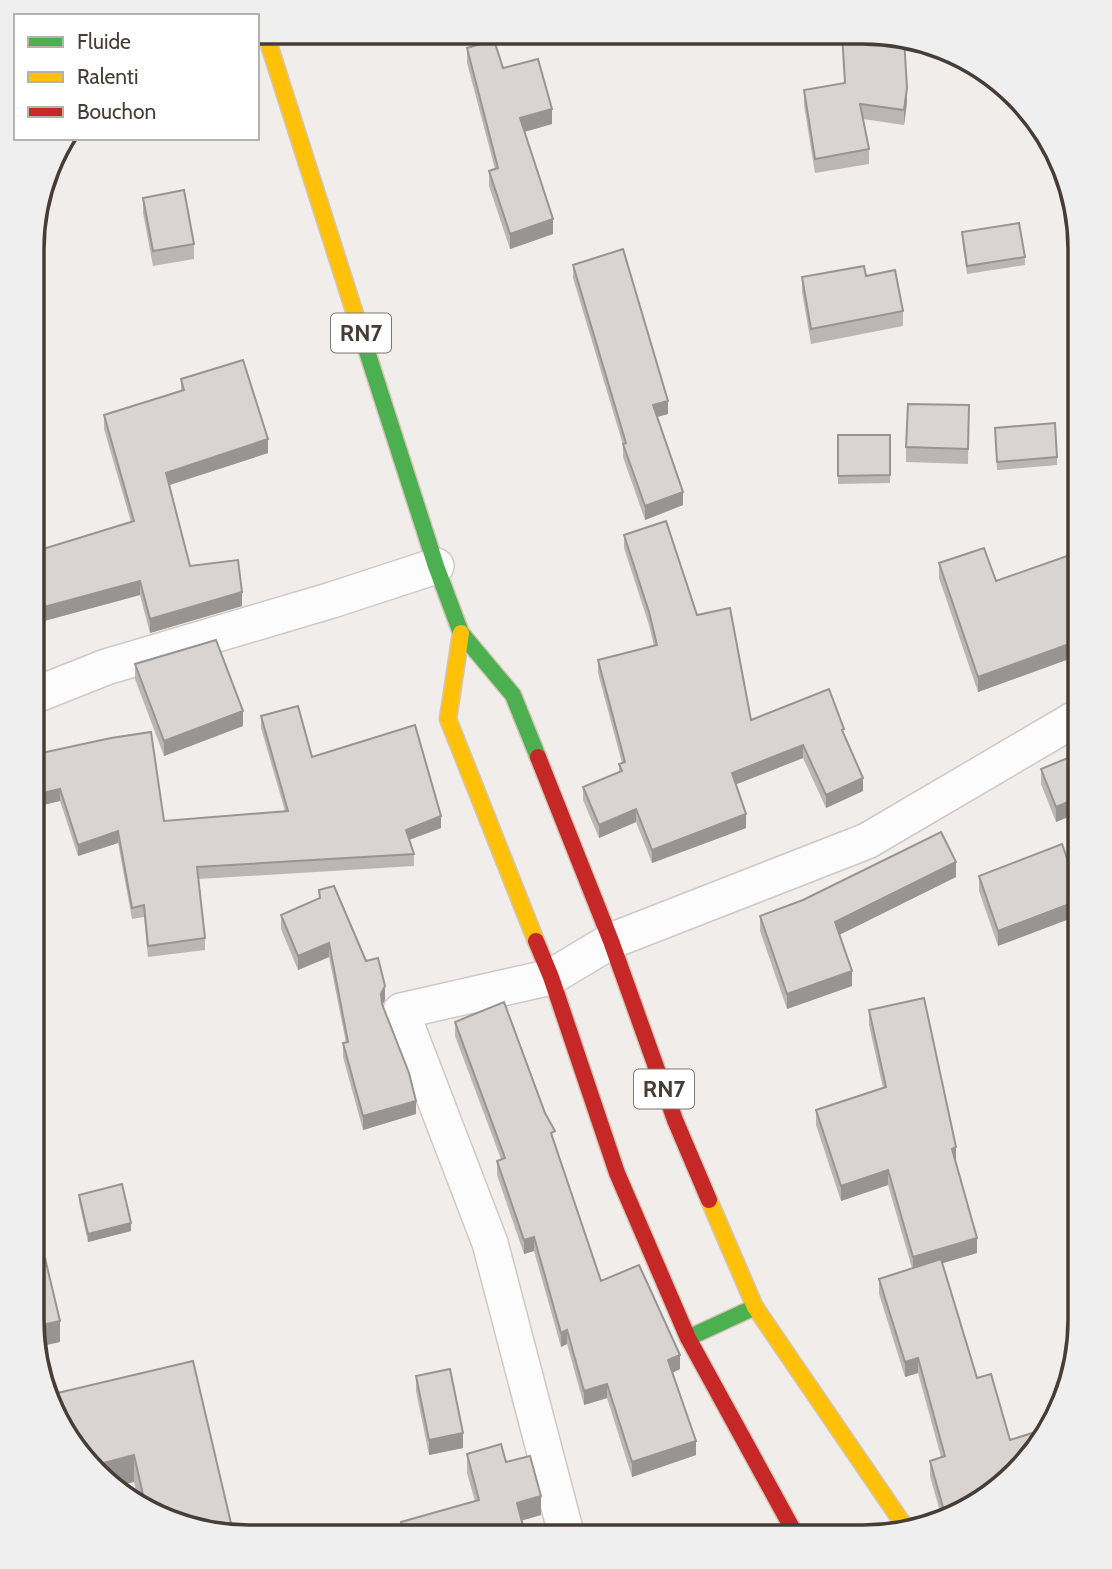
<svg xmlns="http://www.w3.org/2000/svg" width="1112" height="1569" font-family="Cabin,sans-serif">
  <rect width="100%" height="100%" fill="#f1edea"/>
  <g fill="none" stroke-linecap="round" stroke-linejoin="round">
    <!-- street casing -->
    <g stroke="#cec9c6" stroke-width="38">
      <path id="street" d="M33,696l73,-29 226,-67 104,-34
        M567,1537l-77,-294 -89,-232 150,-34 60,-36 256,-100 213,-125"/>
    </g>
    <!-- fast casing -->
    <g stroke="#d3c5b7" stroke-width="19">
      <path id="fast" d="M363,339l73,227 25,67 52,62 25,62
        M688,1338l67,-31"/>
    </g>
    <!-- slow casing -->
    <g stroke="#d3c5b7" stroke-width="19">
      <path id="slow" d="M265,32l98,307
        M461,633l-13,86 88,222
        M709,1200l46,107 151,221"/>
    </g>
    <!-- jam casing -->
    <g stroke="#d3c5b7" stroke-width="19">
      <path id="jam" d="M538,757l73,184 64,179 34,80
        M536,941l15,36 66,196 71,165 109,199"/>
    </g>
    <!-- street -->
    <use href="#street" stroke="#fdfcfc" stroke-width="35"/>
    <!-- fast -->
    <use href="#fast" stroke="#4caf50" stroke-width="16"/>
    <!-- slow -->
    <use href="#slow" stroke="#ffc107" stroke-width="16"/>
    <!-- jam -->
    <use href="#jam" stroke="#c62828" stroke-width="16"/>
  </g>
  <!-- wall -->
  <path fill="#bbb6b4" d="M842,33l65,69 -3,23 -41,-6 6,30v15l-54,9 -11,-68v-15l41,-7z
    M467,48l36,20 49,56 -28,8 29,102 -43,15 -21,-63v-15l6,-2 -28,-106z
    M143,198l51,46v15l-41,7 -10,-53z
    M962,232l63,25v8l-58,9 -5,-34z
    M573,265l95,149 -11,3 26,88 -38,15 -22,-63v-12l-50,-167z
    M866,276l37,35v15l-92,18 -9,-52v-15z
    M181,379l87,74 -98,32 20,81 52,40 -92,27 -10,-38 -107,29v-105l7,31 91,-28 -27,-93v-14l77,-24z
    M969,405l-1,59 -62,-2v-15z
    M838,435h52v48l-52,1z
    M995,435l62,22v8l-60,5z
    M624,535l73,80 54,105 93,15 19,56 -37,17 -23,-50 -67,26 10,44 -94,35 -16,-41 -37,16 -16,-38v-13l36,-15v-8l3,-1 -24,-90v-13l56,-14 -5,-21 -25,-77z
    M939,563l57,18 84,14v60l-102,37 -39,-114z
    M135,664l108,62 -79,30 -29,-77z
    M261,716l51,41 129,71 -32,12 5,14v12l-215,13 6,59v12l-57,7 -4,-40 -12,2 -14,-76 -40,13 -18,-55 -26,6 -2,-9v-43l132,66 121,-10 -24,-83z
    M1080,753v59l-24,10 -15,-38v-15z
    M1062,844l-64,102 -19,-55v-15z
    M956,877l-117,58 13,51 -65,23 -27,-78v-15z
    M319,890l47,71 19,39 -3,5 34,109 -53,16 -20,-73v-14h3l-17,-86 -31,13 -17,-41v-14l38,-16z
    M869,1010l87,152 21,91 -35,10 17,252 -17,4 -12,-43v-15l11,-4 -23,-84 -13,4 -26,-83v-15l33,-11 -24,-83 -47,16 -25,-76v-15l67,-22 -14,-63z
    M455,1022l100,121 46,138 79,88 -8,4 24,82 -64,22 -25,-79 -23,7 -17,-61 -6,3 -27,-96 -10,3 -27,-79v-14l4,-2 -46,-123z
    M79,1195l52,36 -43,11 -9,-40z
    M193,1361l28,175 -82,-31 -5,-23 -19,4 -61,-70z
    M416,1376l47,72 -34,7 -13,-64z
    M467,1454l39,8 35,53 -19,5 4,17 -125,-1v-14l74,-21 -8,-28z"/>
  <!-- shaded-wall -->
  <path fill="#989492" d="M907,88v14l-3,23v-15z
    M552,109v15l-32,9v-15z
    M553,219v15l-43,15v-15z
    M668,401v13l-15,4v-13z
    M268,439v14l-102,33v-13z
    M683,492v13l-38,15v-14z
    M140,581v14l-107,29v-14z
    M242,592v14l-92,27v-14z
    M1080,640v15l-102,37v-15z
    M243,711v15l-79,30v-15z
    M803,745v13l-71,28v-13z
    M863,778v13l-37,17v-13z
    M60,789v12l-26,6v-12z
    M1080,797v15l-24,10v-15z
    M636,809v13l-37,16v-13z
    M746,814v14l-94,35v-13z
    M441,816v12l-35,13v-11z
    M118,831v12l-40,13v-11z
    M956,862v15l-121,60v-15z
    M1080,900v15l-82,31v-15z
    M329,943v14l-31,13v-14z
    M852,971v15l-65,23v-15z
    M385,986v14l-4,8v-14z
    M416,1101v13l-53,16v-14z
    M956,1147v15l-4,-13z
    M888,1170v15l-47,16v-15z
    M131,1223v8l-43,11v-8z
    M534,1237v14l-10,3v-14z
    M977,1238v15l-64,19v-15z
    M60,1321v21l-22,5 -5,-20z
    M567,1330v14l-6,3v-14z
    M680,1355v14l-12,6v-15z
    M918,1358v15l-13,4v-15z
    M607,1384v14l-23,7v-14z
    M463,1433v15l-34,7v-15z
    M696,1441v14l-64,22v-15z
    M134,1455v27l-19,4 -19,-21z
    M541,1496v19l-24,7v-19z"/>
  <!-- building -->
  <path fill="#d9d4d1" stroke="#989492" stroke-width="2" d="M842,33h50l12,5 3,50 -3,22 -44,-6 9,45 -54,10 -11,-69 41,-7z
    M494,40l9,28 35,-9 14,50 -32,9 33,101 -43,15 -21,-63 9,-3 -31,-120z
    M184,190l10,54 -41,7 -10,-53z
    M1019,223l6,34 -58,9 -5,-34z
    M623,249l45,152 -15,4 30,87 -38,14 -22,-62 3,-1 -53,-178z
    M864,266l2,10 29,-6 8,41 -92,18 -9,-52z
    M243,360l25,79 -102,34 24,93 48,-6 4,32 -92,27 -10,-38 -107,29v-91l7,31 94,-29 -30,-106 80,-25 -3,-11z
    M908,404l61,1 -1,44 -62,-2z
    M1055,423l2,34 -60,5 -2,-34z
    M838,435h52v40l-52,1z
    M666,521l31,94 33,-7 21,112 78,-31 15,40 -2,1 21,48 -37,17 -23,-50 -71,28 14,41 -94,36 -16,-41 -37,16 -16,-38 39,-16 -3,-7 6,-2 -27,-102 59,-15 -8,-33 -25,-77z
    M984,548l12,33 71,-25 13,39v45l-102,37 -39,-114z
    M216,640l27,71 -79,30 -29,-77z
    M298,706l14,51 103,-32 26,91 -35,14 8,24 -217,13 8,71 -57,8 -4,-41 -12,3 -14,-77 -40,14 -18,-56 -26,6 -2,-9v-31l79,-17 40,-6 13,89 124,-10 -27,-95z
    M1080,753v44l-24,10 -15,-38z
    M941,832l15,30 -121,60 17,49 -65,23 -27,-78 43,-16z
    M1062,844l18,51v5l-82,31 -19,-55z
    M334,886l32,75 12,-3 7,28 -4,8 1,10 27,69 7,28 -53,15 -20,-73 5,-1 -19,-99 -31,13 -17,-41 39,-17 -1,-8z
    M924,998l32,149 -4,2 25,89 -64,19 -25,-87 -47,16 -25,-76 70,-23 -17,-77z
    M504,1002l41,111 10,18 -4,2 50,148 38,-16 41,90 -12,5 28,81 -64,21 -25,-78 -23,7 -17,-61 -6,3 -27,-96 -10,3 -27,-79 8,-3 -50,-136z
    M122,1184l9,39 -43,11 -9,-39z
    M45,1258l15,63 -27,6 -1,-6v-59z
    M941,1259l36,119 14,-4 19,66 38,-12 -4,13 -85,74 -13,3 -16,-57 15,-5 -27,-98 -13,4 -26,-83z
    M193,1361l41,175h-13l-75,-28 -12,-53 -38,10 -42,-49 -5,-21z
    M450,1369l13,64 -34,7 -13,-64z
    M501,1444l5,18 24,-6 11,40 -24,7 9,34 -121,-1 -4,-14 78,-22 -12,-46z"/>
  <g text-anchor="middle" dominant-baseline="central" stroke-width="5" stroke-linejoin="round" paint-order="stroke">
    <!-- shield labels -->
    <g fill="#fff" stroke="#7e7772" stroke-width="2">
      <rect x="331" y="313.5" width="60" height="39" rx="5"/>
      <rect x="634" y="1069.5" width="60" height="39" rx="5"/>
    </g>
    <g font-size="23" font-weight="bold" fill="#473d36">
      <text x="361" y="333">RN7</text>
      <text x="664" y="1089">RN7</text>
    </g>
  </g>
  <!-- crop -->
  <path d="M0 0H1112V1569H0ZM249 44H863A205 205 0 0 1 1068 249V1320A205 205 0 0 1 863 1525H249A205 205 0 0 1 44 1320V249A205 205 0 0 1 249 44Z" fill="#f0efef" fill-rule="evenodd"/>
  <path fill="none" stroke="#473d36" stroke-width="3.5" d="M249 44H863A205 205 0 0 1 1068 249V1320A205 205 0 0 1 863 1525H249A205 205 0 0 1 44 1320V249A205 205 0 0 1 249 44Z"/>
  <!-- legend -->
  <rect x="14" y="14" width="245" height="126" fill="#ffffff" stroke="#b5b1af" stroke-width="2"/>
  <rect x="28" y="37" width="35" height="10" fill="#4caf50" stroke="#b5b1af" stroke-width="2"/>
  <text x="77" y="49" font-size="21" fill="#473d36">Fluide</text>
  <rect x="28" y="72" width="35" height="10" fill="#ffc107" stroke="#b5b1af" stroke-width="2"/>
  <text x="77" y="84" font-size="21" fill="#473d36">Ralenti</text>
  <rect x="28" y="107" width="35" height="10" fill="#c62828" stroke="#b5b1af" stroke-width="2"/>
  <text x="77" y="119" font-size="21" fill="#473d36">Bouchon</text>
</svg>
